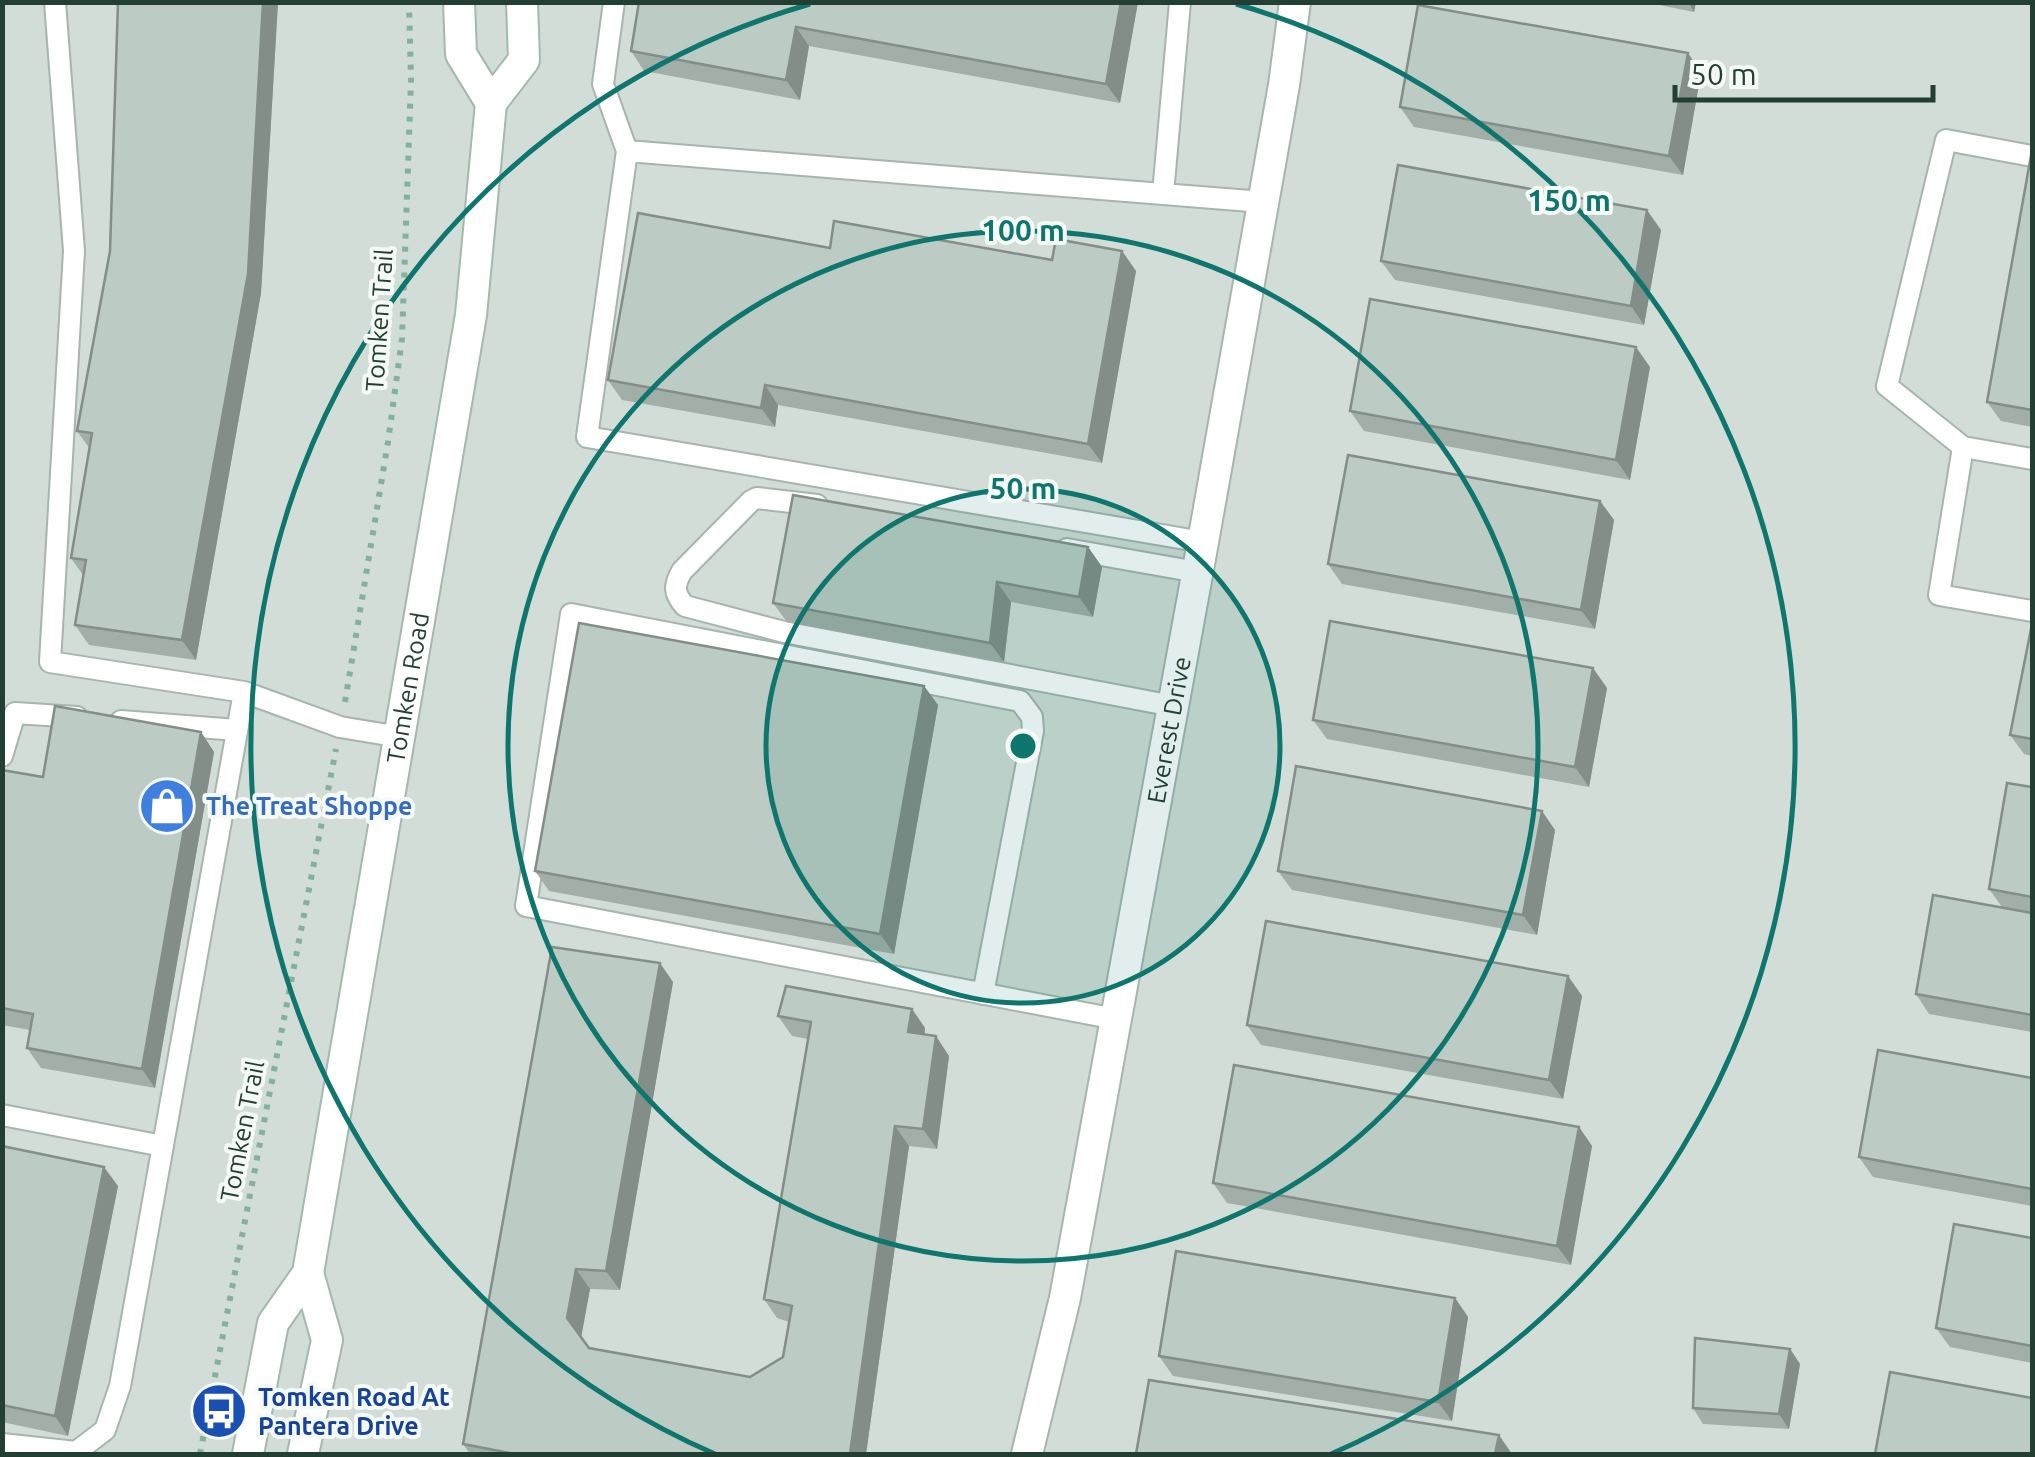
<svg xmlns="http://www.w3.org/2000/svg" width="2035" height="1457" font-family="Ubuntu,sans-serif">
  <rect width="100%" height="100%" fill="#e4ede8"/>
  <!-- built -->
  <path fill="#d2ddd7" d="M3,3h2029v1451h-2029z"/>
  <g fill="none" stroke-linecap="round" stroke-linejoin="round">
    <!-- service casing -->
    <g stroke="#a6b5ae" stroke-width="24">
      <path id="service" d="M55,2l19,249 -24,411 194,30 96,35 60,10
        M614,2l-11,82 24,67 636,51
        M627,151l-40,286 616,105
        M1163,194l17,-192
        M1963,447l-76,-61 59,-246 86,16
        M2032,459l-69,-12 -24,148 93,16
        M817,505l-60,-7 -6,3 -69,70c-8,14 -9,22 3,35l99,26 389,74
        M1067,549l130,23
        M121,721l116,9
        M2,756l13,-43 62,4
        M983,994l50,-263 -1,-14 -12,-16 -449,-87 -45,292 590,113
        M2,1115l161,31
        M2,1444l74,8 29,-22 15,-44 124,-694"/>
    </g>
    <!-- minor casing -->
    <g stroke="#a6b5ae" stroke-width="34">
      <g id="minor">
        <path id="s1" d="M1027,1454l38,-156 138,-756 81,-457 11,-83"/>
      </g>
    </g>
    <!-- secondary casing -->
    <g stroke="#a2b9ae" stroke-width="34">
      <g id="secondary">
        <path d="M459,2l2,52 30,49"/>
        <path id="s2" d="M248,1454l25,-131 35,-50 163,-958 20,-212 33,-43 -2,-58"/>
        <path d="M303,1454l24,-114 -19,-67"/>
      </g>
    </g>
    <!-- path -->
    <path stroke="#84b19d" stroke-width="6" stroke-dasharray="5 8" stroke-linecap="butt" d="M345,702l43,-260 14,-103 9,-259 -2,-78
      M200,1454l136,-705"/>
    <!-- service -->
    <use href="#service" stroke="#fff" stroke-width="20"/>
    <!-- minor -->
    <use href="#minor" stroke="#fff" stroke-width="30"/>
    <!-- secondary -->
    <use href="#secondary" stroke="#fff" stroke-width="30"/>
  </g>
  <!-- wall -->
  <path fill="#a2afa8" d="M118,2h160l-17,291 -65,367 -107,-15 -14,-20 8,-50 -12,-17 19,-109 -13,-18 33,-180z
    M639,2h499l-18,101 -311,-57 -9,54 -156,-29 -13,-20z
    M1644,2h52l-2,10z
    M1701,73l-18,102 -269,-48 -14,-20z
    M2032,150v277l-31,-6 -14,-19z
    M1661,230l-17,95 -249,-45 -14,-19z
    M830,248l222,12 70,-9 14,20 -34,192 -324,-58 -3,22 -153,-27 -14,-20z
    M1650,367l-20,113 -266,-49 -14,-20z
    M1600,501l14,19 -19,109 -253,-45 -14,-20z
    M1088,547l14,20 -9,50 -82,-15 -7,60 -217,-40 -14,-19z
    M2032,629v127l-8,-2 -14,-19z
    M924,686l14,19 -44,249 -345,-63 -14,-20z
    M1607,688l-18,99 -262,-48 -14,-19z
    M201,732l13,20 -59,336 -114,-20 -14,-20 3,-18 -28,-5v-255l41,7z
    M2032,787v245l-103,-18 -13,-20 86,-87 -13,-18z
    M1555,830l-18,105 -245,-45 -14,-19z
    M1568,976l14,20 -19,103 -302,-54 -14,-20z
    M673,982l-53,308 -30,-1 -9,48 8,11 161,29 33,-20 6,-35 -12,-4 -13,-19 44,-260 -16,-3 -14,-20 134,-7 13,19v7l24,21 -12,93 -28,-3 -43,308h-396l-7,-10z
    M2032,1078v128l-159,-29 -14,-20z
    M1579,1127l13,19 -21,119 -344,-62 -14,-20z
    M2,1146l116,40 -50,250 -66,-14z
    M2032,1238v125l-82,-16 -14,-19z
    M1455,1298l13,19 -16,104 -279,-45 -14,-20z
    M1790,1349l10,15 -11,65 -86,-5 -10,-16z"/>
  <!-- shaded-wall -->
  <path fill="#848e88" d="M263,2h15l-17,291 -65,367 -14,-20z
    M1121,2h17l-18,101 -14,-19z
    M1688,2h8l-2,10z
    M796,27l13,19 -9,54 -14,-20z
    M1688,53l13,20 -18,102 -14,-19z
    M1647,210l14,20 -17,95 -13,-19z
    M1122,251l14,20 -34,192 -14,-19z
    M1636,347l14,20 -20,113 -14,-20z
    M765,385l13,20 -3,22 -14,-19z
    M1600,501l14,19 -19,109 -14,-19z
    M1088,547l14,20 -9,50 -14,-20z
    M997,582l14,20 -7,60 -14,-19z
    M1593,668l14,20 -18,99 -14,-20z
    M924,686l14,19 -44,249 -14,-20z
    M201,732l13,20 -59,336 -13,-19z
    M1542,811l13,19 -18,105 -14,-20z
    M660,963l13,19 -53,308 -14,-19z
    M1568,976l14,20 -19,103 -14,-19z
    M912,1009l13,19 -3,24 -14,-20z
    M936,1036l13,20 -12,93 -14,-20z
    M895,1126l14,20 -43,308h-16z
    M1579,1127l13,19 -21,119 -14,-19z
    M104,1167l14,19 -50,250 -13,-20z
    M576,1269l14,20 -9,49 -14,-20z
    M1455,1298l13,19 -16,104 -14,-19z
    M1790,1349l10,15 -11,65 -10,-15z
    M1499,1435l13,19h-17z"/>
  <!-- building -->
  <path fill="#bccbc3" stroke="#848e88" stroke-width="2.5" d="M118,2h145l-15,272 -66,366 -107,-15 11,-65 -15,-2 21,-125 -15,-2 33,-180z
    M639,2h482l-15,82 -310,-57 -10,53 -155,-29z
    M1418,5l270,48 -19,103 -269,-49z
    M2032,150v260l-45,-8z
    M1398,165l249,45 -16,96 -250,-45z
    M638,213l192,35 4,-27 218,39 4,-21 66,12 -34,193 -323,-59 -4,23 -153,-28z
    M1370,299l266,48 -20,113 -266,-49z
    M1348,455l252,46 -19,109 -253,-46z
    M793,495l295,52 -9,50 -82,-15 -7,61 -217,-40z
    M1330,621l263,47 -18,99 -262,-47z
    M579,623l345,63 -44,248 -345,-63z
    M2031,629h1v110l-22,-4z
    M55,706l146,26 -59,337 -115,-21 6,-34 -31,-6v-238l41,7z
    M1296,766l246,45 -19,104 -245,-44z
    M2007,783l25,4v110l-43,-8z
    M1933,895l99,18v102l-116,-21z
    M1266,921l302,55 -19,104 -302,-55z
    M552,947l108,16 -54,308 -30,-2 -9,49 22,30 161,29 33,-20 9,-51 -28,-7 47,-277 -33,-6 8,-30 126,23 -4,23 28,4 -13,93 -28,-3 -45,328h-335l-52,-10z
    M1878,1050l154,28v111l-173,-32z
    M1234,1065l345,62 -22,119 -344,-63z
    M2,1146l102,21 -49,249 -53,-11z
    M1954,1224l78,14v108l-96,-18z
    M1176,1251l279,47 -17,104 -279,-46z
    M1695,1338l95,11 -11,65 -86,-6z
    M1890,1372l142,26v56h-157z
    M1149,1380l350,55 -4,19h-359z"/>
  <!-- distance rings -->
  <circle cx="1023" cy="746" r="257" fill="#0f766e" fill-opacity=".12"/>
  <g fill="none" stroke="#0f766e" stroke-width="5">
    <circle cx="1023" cy="746" r="257"/>
    <circle cx="1023" cy="746" r="515"/>
    <path d="M715 1454A772 772 0 0 1 810 4M1236 4A772 772 0 0 1 1331 1454"/>
  </g>
  <!-- icons -->
  <defs>
    <g id="shop-disc" transform="scale(2.875)"><circle r="9.5" fill="#3f7fe0" stroke="#f5faf6"/><path d="M-5-2.5h2.3a2.7 3.5 0 0 1 5.4 0H5L5.5 6h-11ZM-1.5-2.5h3a1.5 2.3 0 0 0-3 0Z" fill="#fff"/></g>
    <g id="bus-disc" transform="scale(2.875)"><circle r="9.5" fill="#1a4fb4" stroke="#f5faf6"/><path d="M-5-6H5V4H4V6H2V4H-2V6H-4V4H-5ZM-3.5-4V0h7V-4ZM-3.5 1.2v1.5H-2V1.2ZM2 1.2v1.5H3.5V1.2Z" fill="#fff"/></g>
  </defs>
  <g fill-rule="evenodd">
    <use href="#shop-disc" x="167" y="806"/>
    <use href="#bus-disc" x="219" y="1411"/>
  </g>
  <g text-anchor="middle" dominant-baseline="central" stroke-width="8" stroke-linejoin="round" paint-order="stroke">
    <!-- street labels -->
    <g font-size="25" fill="#233f34" stroke="#f5faf6">
      <text transform="translate(379 320) rotate(-86)">Tomken Trail</text>
      <text stroke="none"><textPath href="#s2" startOffset="788">Tomken Road</textPath></text>
      <text stroke="none"><textPath href="#s1" startOffset="738">Everest Drive</textPath></text>
      <text transform="translate(242 1131) rotate(-79)">Tomken Trail</text>
    </g>
    <!-- shop labels -->
    <g font-size="25" font-weight="bold" fill="#366cbe" stroke="#f5faf6" text-anchor="start">
      <text x="206" y="806">The Treat Shoppe</text>
    </g>
    <!-- transit labels -->
    <g font-size="25" font-weight="bold" fill="#164399" stroke="#f5faf6" text-anchor="start">
      <text x="258" y="1397">Tomken Road At<tspan x="258" dy="29">Pantera Drive</tspan></text>
    </g>
  </g>
  <circle cx="1023" cy="746" r="15" fill="#0f766e" stroke="#f5faf6" stroke-width="5"/>
  <g font-size="30" text-anchor="middle" font-weight="bold" fill="#0f766e" stroke="#f5faf6" stroke-width="8" stroke-linejoin="round" paint-order="stroke">
    <text x="1569" y="211">150 m</text>
    <text x="1023" y="241">100 m</text>
    <text x="1023" y="499">50 m</text>
  </g>
  <!-- border -->
  <rect width="2035" height="1457" fill="none" stroke="#233f34" stroke-width="10"/>
  <!-- scale -->
  <path d="M1675 85v15h258v-15" fill="none" stroke="#233f34" stroke-width="5"/>
  <text x="1690" y="85" font-size="30" fill="#233f34" stroke="#f5faf6" stroke-width="8" paint-order="stroke">50 m</text>
</svg>
